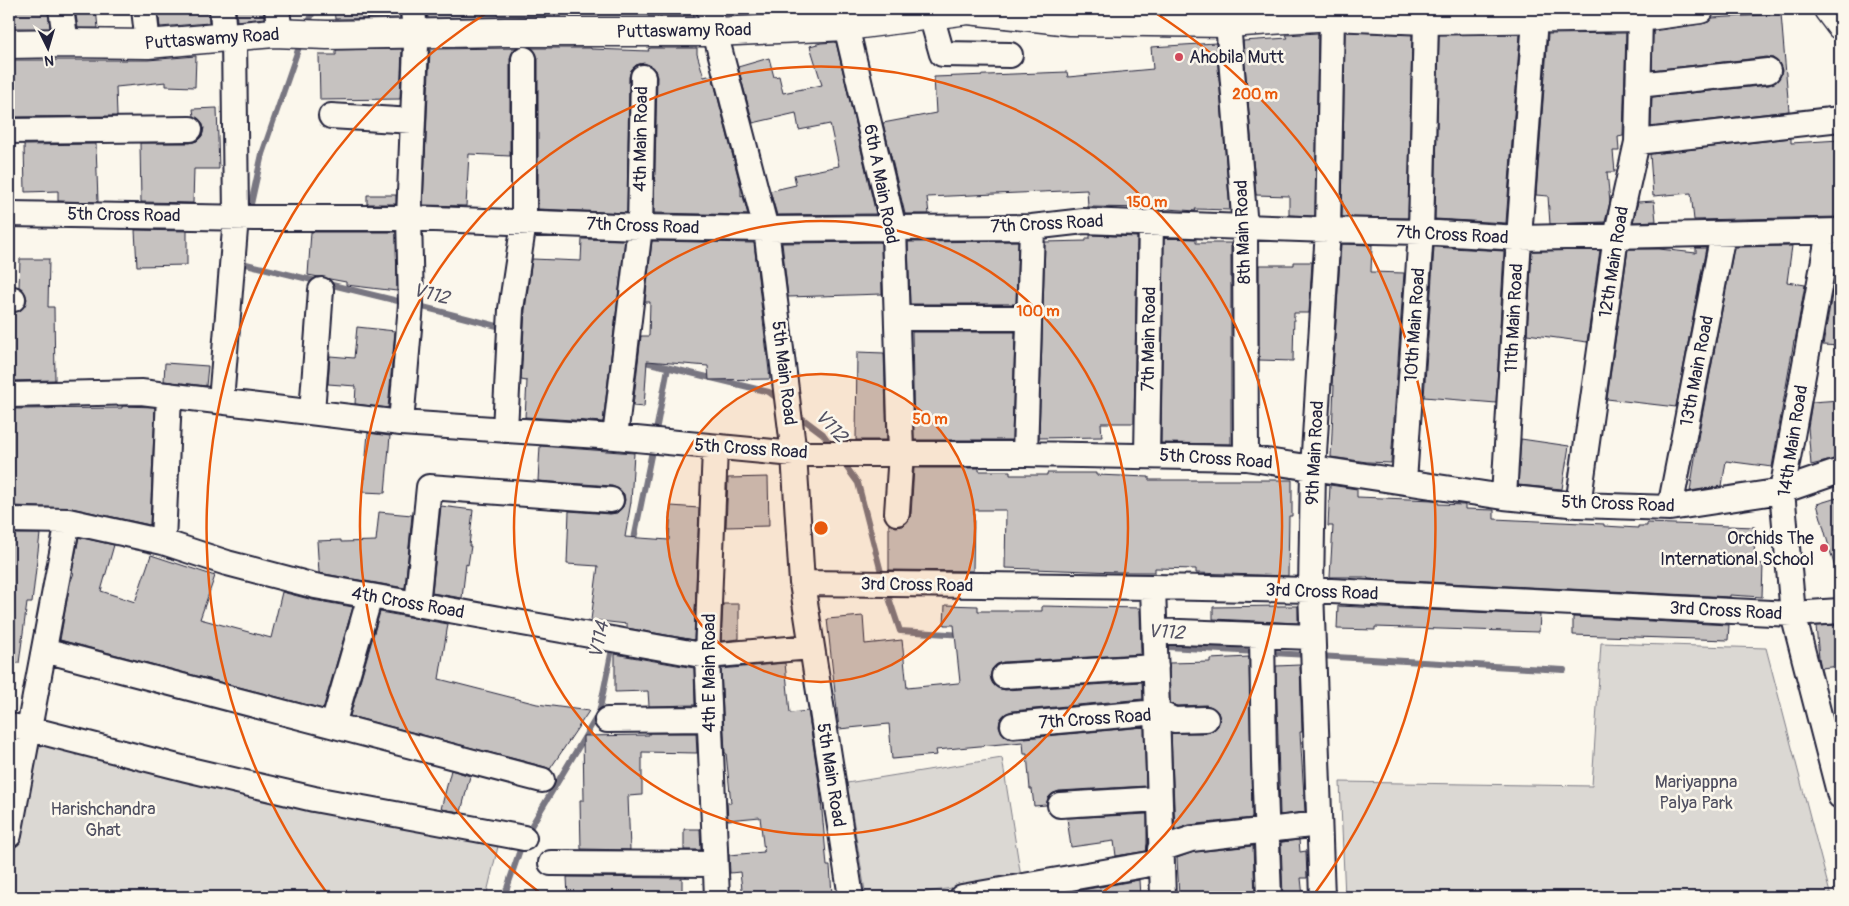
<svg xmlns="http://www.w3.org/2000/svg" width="1849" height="906" font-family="Pangolin,sans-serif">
  <rect width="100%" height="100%" fill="#fbf7ec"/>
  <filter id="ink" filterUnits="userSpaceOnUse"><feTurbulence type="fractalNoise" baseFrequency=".02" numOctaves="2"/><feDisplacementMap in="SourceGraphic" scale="10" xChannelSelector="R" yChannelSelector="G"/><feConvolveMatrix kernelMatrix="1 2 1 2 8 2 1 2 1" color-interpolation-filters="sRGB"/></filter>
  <g filter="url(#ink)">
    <!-- green -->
    <path fill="#dbd8d3" stroke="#7e7d87" d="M1601,643l165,5 65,249h-486l-5,-115 252,4z
      M39,721l461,117 -14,59h-477v-16z
      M1002,758l19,119 -125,20h-30l-19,-114z"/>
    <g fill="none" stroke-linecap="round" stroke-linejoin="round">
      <!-- stream -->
      <path stroke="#787681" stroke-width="6" d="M307,27l7,-18
        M249,213l13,-59 39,-113
        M239,259l-1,3 168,41
        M415,305l90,23
        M629,358l140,34 13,10
        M795,413l28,21 10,14
        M655,436l13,-68
        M842,461l16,22 25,97
        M633,544l20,-98
        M886,589l14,42 64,4
        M1133,645l175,10
        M1318,656l246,14
        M504,897l20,-59 75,-125 14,-69"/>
    </g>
    <!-- building -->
    <path fill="#c6c2c0" stroke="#22223b" d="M9,9h39l2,19h-41z
      M75,9h21l2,19h-20z
      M158,9h50l1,14 -49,4z
      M236,9h28v9l-27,3z
      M334,9h65l1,9 -65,1z
      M427,9h134v7l-133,2z
      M648,9h45l1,7h-46z
      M1781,14l8,97 -138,16 1,-30 117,-12 7,-3 4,-5 2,-7 -3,-7 -6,-5 -6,-1 -115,13 1,-39 49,-7 7,-2 3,-4z
      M1345,32l67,3 -4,183 -66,-1z
      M1318,33l-3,183 -26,-1v-19l-33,-1 -13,-154 45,-3 -2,-3z
      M1626,33l-3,103 -5,1 1,14h-6l2,21h-8l3,30 -5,20 -55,2 -2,-28 -12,-1 12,-161z
      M1520,34l-14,189 -71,-4 4,-184z
      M836,42l40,172 -99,1 -7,-24 26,-6 -2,-10 45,-9 -9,-42 -31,6 -3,-17 -43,10 -15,-56 31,-9 5,19 5,-1 4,17 39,-8 -12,-39 11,-3z
      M1216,43l14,167 -35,-1 1,2 -44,-3 -64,-1 -1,-17 -160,7 2,17h-24l-22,-91 53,-10 -2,-36 133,-5 1,5 85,-8 -2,-22z
      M516,48l-4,5 -2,6v97l-41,-2 -3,52 -43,-1 7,-156z
      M532,48h59v1l58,2 -1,-2 3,-1h46v6l7,23 8,-2 29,113v9l2,-1 5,19 -94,-2 3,-136 -2,-7 -5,-4 -6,-3 -8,2 -5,5 -2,7 -2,136 -89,-4v-150l-2,-6z
      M402,49l-2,50 -80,1 -1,-45h17v-5z
      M196,56l-1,31 -29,-1v-4l-50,5 1,29 -108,1v-57h139z
      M217,108l2,61h-25l-1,34 -52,-1 -1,-59h50l7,-2 5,-5 2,-8 -2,-6 -8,-6 -1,-7z
      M1791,138v5l49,-3v77l-146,3 -3,-27 -38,3 -3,-42z
      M96,144l2,58 -40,-1v-10l-33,1 -1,-47z
      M367,195h29v9h-29z
      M1654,201l2,20 -23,1 5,-20z
      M135,230l52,1v34l-50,1z
      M311,232h85l1,59 -51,-6v-3l-38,-7z
      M1090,235l47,2 -3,186h-33l1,14 -63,1 6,-196 41,-1v-3h4z
      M1164,238l32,1v4h35v201l-70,-1z
      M582,239l43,1 -22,182 -78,-5 2,-36 -6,-1 4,-70 7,-51 49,2z
      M652,241l102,2 16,136 -61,1 -1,-14 -61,-5 -3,46 -11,-1 8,-70h8l1,-34h-5z
      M1018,241l-2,63h-106l-2,-62z
      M881,242l1,52 -94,3 -6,-54z
      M1341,244l31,1 -1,27 33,1 -13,190 -24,-1 -36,-5 3,-72h-2z
      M1792,246l-5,36 18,3 -10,56h-1l-22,126 -46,-6 -4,25 -32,5 9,-59 35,-185z
      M1434,247l70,4 -8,152 -72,-6z
      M1696,248h10l-30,159 -69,-8 21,-150h31l37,4z
      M1600,250l-13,92 -60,-8 5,-83z
      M20,259h29l-1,48h6l1,73 -46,1v-68l11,-2 5,-6 2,-6 -2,-6 -6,-6z
      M1294,262h18l-3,51h-15l-1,48 -34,-1v-95h35z
      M1833,289l7,1v56l-17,-1z
      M357,327l38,4 -7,77 -33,-4 1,-18 -28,-2 2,-28 24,2z
      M912,332h103l-3,108h-98z
      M857,352l27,1 3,87h-31z
      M165,363l43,3 -2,20 -42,-5z
      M1840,400v58l-29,7 -3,-38 4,-25z
      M122,406l33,1 -5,118 -79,-17 -59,-2v-44h-3v-53l113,-1z
      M368,433l22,3 -5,57 -22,-1z
      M1521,439l48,7 -7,43 -44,-4z
      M540,446l94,7 -3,49 -6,35 44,3 2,-34 28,2 -5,132 -67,-12v-4l-36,-4 7,-54 -31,-2 2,-53 41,3 7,-1 6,-6 2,-7 -1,-6 -5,-5 -7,-3 -74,-5z
      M914,468h65v3h31v4h37v-2h49v2l53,2v3h143v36h-3l-1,60 -92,-3v-4l-41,-1v4h-37l-113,-4 1,-58h-32l-1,61 -84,-1v-46l7,3 7,-1 6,-6 2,-6z
      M768,477l1,49 -43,1 2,-49z
      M1330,485l27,4v8l77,3 4,1v3l27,1v4l29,1v9l110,5v2l34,2v-2h9v-3l108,4 -1,36 9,1 -1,33 -32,-2v2l-362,-18v-2h-38l3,-51h-5z
      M1840,497v71h-5l-18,-64z
      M441,506l32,4 -4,36h2l-3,19 -2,-1 -4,34 -30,-5z
      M379,512l33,3 -7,73 -86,-15 -2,-32 24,-1v2l35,-1z
      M9,534h31l-8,69h-5l-8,60h-10z
      M79,537l35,8 -13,46 34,11 16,-47 64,21 -15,43 71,19 11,-46 31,8 40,7 -30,102 -263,-69 10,-57 4,-10 -2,-1z
      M723,604h16v35l-18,2z
      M945,605l33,1v5h64v-5l98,2 1,46 -138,8 -7,3 -4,4 -2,7 3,8 5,4 7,2 137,-8 1,17 -131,12 -7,3 -5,6 -1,6 3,7 6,5 6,1 130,-12 2,59 -87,5 -7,3 -4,4 -2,7 -12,1 -2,-17h-2l-3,-35h-3l-1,-12 -87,8 1,5 -45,4 -3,-35 -50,5 -12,-110 36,-3 2,28 37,-4 5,48 51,-5 2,-1 -6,-57h-10z
      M1280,606h18v17l-85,-4v-12z
      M1338,606l202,9 -1,17 -164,-5v3l-38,-1z
      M380,612l68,12 -9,55 98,25 52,7 -39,58 -5,-2 -195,-51z
      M1573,617l156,8 -1,15 -155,-5z
      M1840,625v41l-19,2 -2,-10 -3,-32z
      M615,654l79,14 1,37 -46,1 -1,-15 -33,1z
      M1249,657l3,161 -63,7 -14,5 -4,-97h36l7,-3 4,-4 2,-7 -2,-7 -6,-5 -6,-2 -29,1 -7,-3 -1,-40 41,-1v-3z
      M785,663l5,50 18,-2 12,78 7,77h3l2,28 -27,3v-1l-27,1v-2l-35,2 -3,-25 -10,1 -1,-18 35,-3 -4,-35 -32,3 -1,-17h4l-5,-50h-1l-4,-84z
      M1300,665l2,67h-2l5,80 -25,3 -4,-149z
      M649,733h47l1,20 -55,-1v43l-14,1 2,54 -49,-1 -1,-49h4l-1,-64 66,-1z
      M451,770l19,6 -9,36 -20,-3z
      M1147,814v37l-31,5 -2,-15 -43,6 -4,-29z
      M684,829h16l1,21h-17z
      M1299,840l1,12 6,-1 1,27h-6l2,19h-20l-2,-55z
      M1253,846l2,51h-76l-2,-39 17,-6z
      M567,877l115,1v19h-114z
      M1139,880l1,17h-86v-2z"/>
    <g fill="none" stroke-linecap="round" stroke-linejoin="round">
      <!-- minor casing -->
      <g stroke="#22223b" stroke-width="28">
        <path id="minor" d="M61,9l5,34
          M144,9l4,35
          M222,9l2,29
          M277,9l3,25
          M709,9l57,220 28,225 8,129 49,314
          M842,9l52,220 7,224 -4,60
          M1222,9l6,14 17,204 1,231
          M931,15l11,39 68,1
          M1638,85l130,-14
          M331,116l82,5
          M9,131l181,-2
          M1637,142l203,-23
          M9,214l245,4h155l231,9 126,2 266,-2 52,-6 244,9 93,2 98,6 321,-7
          M1829,232l-47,259 11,123 47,182
          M9,299h4
          M897,318h132
          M9,395l132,-3 260,31 214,14 179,17h231l221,4 258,39 74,8 92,3 112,-17 58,-20
          M221,401l15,-184 -2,-181
          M312,412l9,-122
          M401,423l10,-119 -2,-86 7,-173 -3,-36
          M505,430l6,-121 13,-87v-163
          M615,437l25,-210 3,-150
          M715,448l-8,208 10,241
          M1025,454l7,-227
          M1147,455l4,-233
          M1404,481l17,-249 5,-212 -6,-11
          M1504,497l15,-259 16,-219
          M1578,505l38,-268 21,-95 3,-125
          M1670,508l53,-274
          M9,520l59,1 95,21 64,21 88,23 392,70 104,-9
          M163,542l6,-147
          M802,583l351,4 158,3 482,24 47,-3
          M1153,587l10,310
          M417,605l12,-118 182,13
          M1154,631l158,6
          M1262,635l2,126 5,136
          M44,650l498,130
          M1004,676l152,-9
          M607,720l102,-1
          M333,725l37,-129
          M1013,725l144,-13 17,8 32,-1
          M9,726l21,3 156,40 128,30 210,39
          M1060,805l99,-6
          M9,835l59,-314
          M1160,849l31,-10 128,-15
          M551,863l164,1
          M962,897l199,-35
          M1322,897l-11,-307 2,-121 15,-239 4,-214 -3,-7"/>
      </g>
      <!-- major casing -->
      <g stroke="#22223b" stroke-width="31">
        <path id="major" d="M1828,9l12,16
          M9,44l57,-1 82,1 126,-11 53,2 178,-3h209l133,-6 121,-16 102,11 158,2 104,-7 94,4 214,-3 60,-8"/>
      </g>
      <!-- minor -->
      <use href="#minor" stroke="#fbf7ec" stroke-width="24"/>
      <!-- major -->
      <use href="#major" stroke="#fbf7ec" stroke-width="28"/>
    </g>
  </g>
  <!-- distance rings -->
  <circle cx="821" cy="528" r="154" fill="#e8590c" fill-opacity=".12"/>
  <g fill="none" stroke="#e8590c" stroke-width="2.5">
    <circle cx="821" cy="528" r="154"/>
    <circle cx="821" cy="528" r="307"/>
    <path d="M544 896A461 461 0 1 1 1098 896"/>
    <path d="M327 893A614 614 0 0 1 491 10M1151 10A614 614 0 0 1 1315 893"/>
  </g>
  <!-- markers -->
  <g fill="#d1495b" stroke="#fbf7ec" stroke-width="2">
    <circle cx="1179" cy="57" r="5"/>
    <circle cx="1824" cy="548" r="5"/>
  </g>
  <g text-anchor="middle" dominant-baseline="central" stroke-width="5" stroke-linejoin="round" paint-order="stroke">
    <!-- street labels -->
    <g font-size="18" fill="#22223b" stroke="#fbf7ec">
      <text transform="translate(684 31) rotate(-1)">Puttaswamy Road</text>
      <text transform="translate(212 39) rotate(-4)">Puttaswamy Road</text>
      <text transform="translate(641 139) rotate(-89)">4th Main Road</text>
      <text transform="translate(881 184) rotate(79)">6th A Main Road</text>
      <text transform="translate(124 215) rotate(1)">5th Cross Road</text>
      <text transform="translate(1047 224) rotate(-3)">7th Cross Road</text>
      <text transform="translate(643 226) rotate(2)">7th Cross Road</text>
      <text transform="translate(1243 232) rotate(-92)">8th Main Road</text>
      <text transform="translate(1452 235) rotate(3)">7th Cross Road</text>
      <text transform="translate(1614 262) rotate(-81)">12th Main Road</text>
      <text transform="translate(1514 318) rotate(-87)">11th Main Road</text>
      <text transform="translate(1415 325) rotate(-86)">10th Main Road</text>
      <text transform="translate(1149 339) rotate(-89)">7th Main Road</text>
      <text transform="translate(1697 371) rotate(-79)">13th Main Road</text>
      <text transform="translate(784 373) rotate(83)">5th Main Road</text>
      <text transform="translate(1793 441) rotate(-81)">14th Main Road</text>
      <text transform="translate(751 449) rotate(4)">5th Cross Road</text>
      <text transform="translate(1315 453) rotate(-87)">9th Main Road</text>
      <text transform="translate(1216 459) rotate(4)">5th Cross Road</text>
      <text transform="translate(1618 504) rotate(2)">5th Cross Road</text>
      <text transform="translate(917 585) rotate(1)">3rd Cross Road</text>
      <text transform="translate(1322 592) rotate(2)">3rd Cross Road</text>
      <text transform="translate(408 603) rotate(10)">4th Cross Road</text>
      <text transform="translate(1726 611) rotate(3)">3rd Cross Road</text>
      <text transform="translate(709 673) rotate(-90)">4th E Main Road</text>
      <text transform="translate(1095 719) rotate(-4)">7th Cross Road</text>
      <text transform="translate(831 775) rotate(81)">5th Main Road</text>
    </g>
    <!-- poi labels -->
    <g font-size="18" fill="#22223b" stroke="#fbf7ec" text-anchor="start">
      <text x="1189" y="57">Ahobila Mutt</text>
      <text x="1814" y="538" text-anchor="end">Orchids The<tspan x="1814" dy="21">International School</tspan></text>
    </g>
    <!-- park labels -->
    <g font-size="18" fill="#505061" stroke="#fbf7ec">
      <text x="1696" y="782">Mariyappna<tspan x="1696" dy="21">Palya Park</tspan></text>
      <text x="103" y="809">Harishchandra<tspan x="103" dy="21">Ghat</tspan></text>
    </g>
    <!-- water labels -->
    <g font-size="19" font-style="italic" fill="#545364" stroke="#fbf7ec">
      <text transform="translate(431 294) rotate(14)">V112</text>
      <text transform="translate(831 426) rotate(46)">V112</text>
      <text transform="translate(1166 632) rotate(3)">V112</text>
      <text transform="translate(599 640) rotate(-79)">V114</text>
    </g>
  </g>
  <circle cx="821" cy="528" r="8" fill="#e8590c" stroke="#fbf7ec" stroke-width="2.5"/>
  <g font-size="15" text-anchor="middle" font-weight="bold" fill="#e8590c" stroke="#fbf7ec" stroke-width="5" stroke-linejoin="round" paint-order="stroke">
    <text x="1255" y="99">200 m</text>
    <text x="1147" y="207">150 m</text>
    <text x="1038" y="316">100 m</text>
    <text x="930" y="424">50 m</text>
  </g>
  <!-- margin -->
  <rect width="1849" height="906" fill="none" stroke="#fbf7ec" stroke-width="30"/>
  <rect x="15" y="15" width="1819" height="876" fill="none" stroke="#22223b" stroke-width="2" filter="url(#ink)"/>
  <!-- north arrow -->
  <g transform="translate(48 48) rotate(175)" stroke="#fbf7ec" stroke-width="4" paint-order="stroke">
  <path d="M0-4L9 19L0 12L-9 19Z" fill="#22223b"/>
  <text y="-8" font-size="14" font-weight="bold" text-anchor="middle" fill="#22223b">N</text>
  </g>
</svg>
